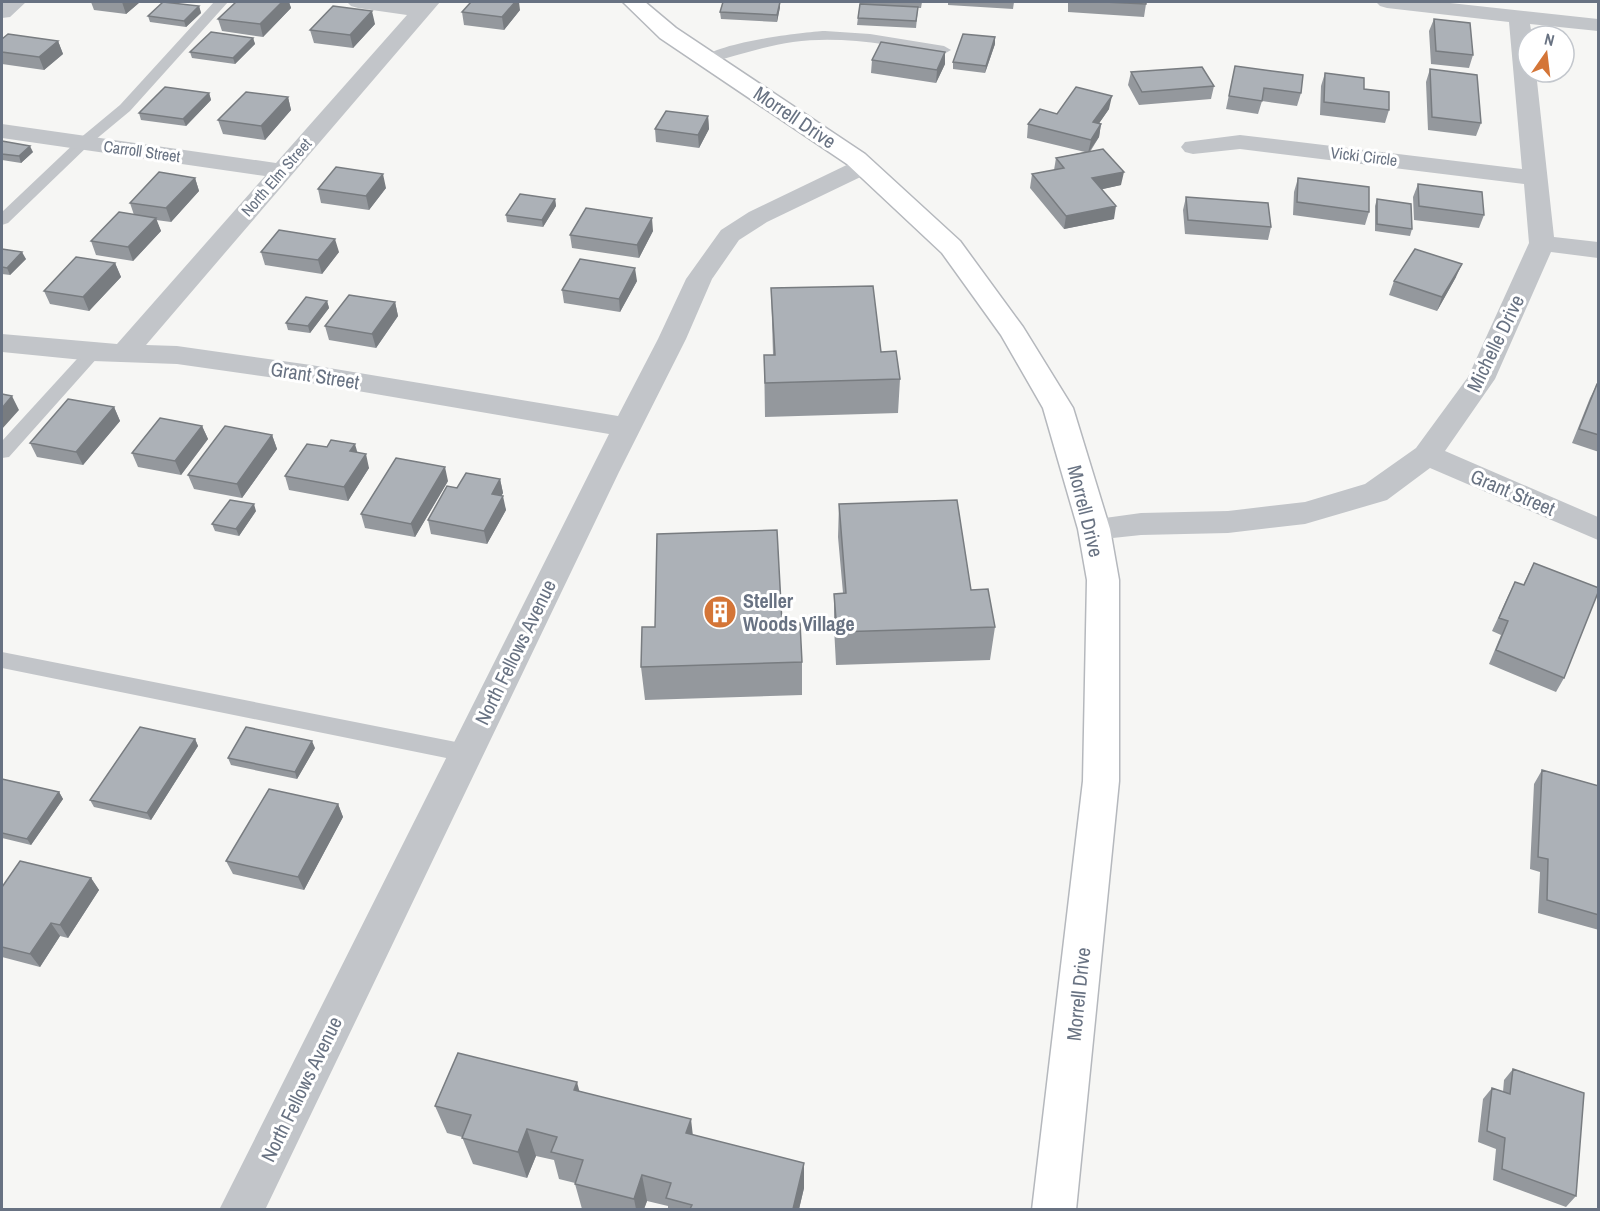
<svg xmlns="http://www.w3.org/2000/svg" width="1600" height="1211" font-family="'Archivo Narrow',sans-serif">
  <rect width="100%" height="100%" fill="#f6f6f4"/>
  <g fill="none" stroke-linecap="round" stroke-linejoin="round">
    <!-- secondary casing -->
    <g stroke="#b5b8bd" stroke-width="3">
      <path id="secondary" d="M623,2h22l31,26 189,126 95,87 63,86 50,81 37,121 9,51v201l-43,429h-44l51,-429 4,-201 -9,-51 -35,-121 -42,-73 -59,-82 -95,-89 -187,-126z"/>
    </g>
    <!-- lane -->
    <path fill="#c2c5c9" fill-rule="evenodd" d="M214,2h14l-98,109 -41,34 -81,78 -6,2v-13l77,-73 41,-34z
      M825,31l45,3 74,12 7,4 -7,4c-50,-8 -100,-19 -151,-12 -29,4 -56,14 -85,21l-7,-4c15,-16 100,-27 124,-28z
      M93,346l6,2 3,4 -3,4 -90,101 -7,1v-17l85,-93z
      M2,652l464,92 8,2 3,7 -3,7 -8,2 -464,-94z"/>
    <!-- street -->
    <path fill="#c2c5c9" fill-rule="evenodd" d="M2,2h24l-16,15 -8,1z
      M347,2h93l-294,343 31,1 134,19 307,51 40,-77 28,-60 35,-49 28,-18 106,-51 9,-2 9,2 3,5 -3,5 -106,51 -28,18 -27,39 -26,60 -67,133 -354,738h-46l390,-776 -298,-51 -134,-19 -84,-3 -91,-9v-18l115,10 148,-168 -263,-38v-14l274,39 131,-148 -49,-7 -7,-2z
      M1376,2h65l157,17v12l-68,-7 2,12h-4v36h8l18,165 44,5v16l-47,-6 -56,127 -50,72 153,66v23l-168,-72 -43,32 -82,24 -77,9 -87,2 -47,5 -11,-3 -5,-8 5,-8 58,-8 87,-2 77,-9 60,-18 51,-36 52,-71 61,-134 -5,-59 -284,-35 -47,5 -8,-2 -4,-5 4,-5 55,-7 282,34 -13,-147 -122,-14 -7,-2z"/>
    <!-- secondary -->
    <use href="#secondary" fill="#fff" fill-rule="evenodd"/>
  </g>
  <!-- wall -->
  <path fill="#94989d" d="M91,2h49l-14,12 -32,-4z
    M236,2h53l2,6 -28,29 -41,-6 -4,-12z
    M780,2v5l-3,15 -56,-3 -1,-7z
    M860,2h62l-1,6h-3l-2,20 -59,-3z
    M948,2h66l-1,7 -65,-4z
    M1068,2h78v2l-2,13 -76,-5z
    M199,6l2,7 -15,14 -36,-5 -2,-6z
    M520,10l-16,20 -40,-5 -2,-13z
    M1434,19l39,36 -4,13 -38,-4 -2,-33z
    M375,24l-22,24 -39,-5 -4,-13z
    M253,38l2,6 -20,20 -43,-6 -2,-6z
    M2,39l56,2 5,13 -19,16 -42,-6z
    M995,44l-10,29 -32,-4v-7z
    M872,60l73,4 -9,19 -65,-10z
    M1235,66l66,27 -4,13 -35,-5 -4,13 -32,-5z
    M1430,69l51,54 -5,13 -48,-6 -2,-48z
    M1131,72l83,14 -3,13 -72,6 -11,-20z
    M1325,73l39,16 25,21 -4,13 -65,-8 1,-29z
    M209,93l2,7 -25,26 -45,-6 -2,-7z
    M288,97l3,13 -26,30 -42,-6 -5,-14z
    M1109,109l-10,14 2,1 -2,13 -9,15 31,33 -19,4 12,30 -50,10 -34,-41 2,-14 22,-4 2,-12 29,-6 -58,-14 1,-14 29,-10z
    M708,116l1,13 -10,19 -43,-6 -1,-13z
    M2,141l31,11 -12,11 -19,-3z
    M195,178l4,13 -28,31 -15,-2 5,11 -28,30 -37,-6 -5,-14 43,-26 -4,-12z
    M1298,178l71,34 -4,13 -72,-10 1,-23z
    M1418,184l66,31 -5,13 -65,-8 -1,-23z
    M386,188l-17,22 -48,-7 -3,-14z
    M1186,197l85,30 -3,13 -83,-6 -2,-24z
    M555,199l1,7 -13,21 -36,-5 -1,-7z
    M1377,199l35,30 -2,7 -35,-5v-25z
    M653,231l-14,27 -67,-10 -2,-13z
    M2,249l24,10 -16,16 -8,-1z
    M261,252h78l-17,22 -57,-9z
    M115,263l6,14 -32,34 -39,-7 -6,-13z
    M1456,277l-19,34 -48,-16 5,-14z
    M637,281l-17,31 -56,-9 -2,-13z
    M771,288l110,64 19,27 -2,34 -133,4 -1,-62h9z
    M327,301l2,7 -19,25 -22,-3 -2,-7z
    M395,302l3,14 -22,32 -47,-8 -4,-14z
    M1597,384h2v68l-27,-9 18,-45z
    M114,407l6,14 -37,44 -46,-8 -7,-14z
    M202,426l6,13 -27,36 -43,-8 -6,-14z
    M272,435l5,14 -35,49 -48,-9 -6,-14z
    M357,453l12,15 -21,33 -59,-11 -4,-14z
    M500,479l3,14 -2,3 5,14 -19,34 -56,-10 -3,-14 29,-32z
    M448,481l-33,56 -50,-9 -4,-14z
    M839,504l132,86 24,37 -5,33 -154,5 -2,-38v-33l9,-1 -5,-56z
    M256,511l-17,25 -24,-5 -3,-7z
    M1534,563l30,115 -8,14 -67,-28 12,-29 -9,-4 16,-35 7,-14 8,3z
    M782,623l20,39v33l-157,5 -4,-33z
    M195,739l3,7 -47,74 -57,-13 -4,-7z
    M315,748l-18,31 -66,-14 -3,-7z
    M1542,770l57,16v144l-61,-17 2,-41 -10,-3 4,-85z
    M2,779l57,13 4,7 -32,46 -29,-7z
    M338,804l5,13 -39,73 -71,-16 -7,-13z
    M91,878l8,12 -31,48 -8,-2 -20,31 -38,-10v-70z
    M1513,1069l63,127 -10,11 -73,-27 3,-31 -18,-7 5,-43 9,-11 11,4 1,-12z
    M580,1091l113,44 111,53 -5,21h-131v-3l-21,-5 -3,8h-62l-7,-25v-1l-16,-4 -5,-19 -18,-4 -9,22 -54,-14 -11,-27 -15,-4 -12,-27z"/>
  <!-- shaded-wall -->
  <path fill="#787c80" d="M122,2h18l-14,12z
    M282,2h7l2,6 -28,29 -3,-13z
    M515,2h4l1,8 -16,20 -2,-13z
    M780,2v5l-3,15v-7z
    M199,6l2,7 -15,14 -2,-6z
    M372,11l3,13 -22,24 -3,-13z
    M995,37v7l-10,29 1,-7z
    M253,38l2,6 -20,20 -2,-6z
    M58,41l5,13 -19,16 -5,-13z
    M945,52v12l-9,19 1,-13z
    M209,93l2,7 -25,26 -3,-7z
    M1112,96l-3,13 -18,26 2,-13z
    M288,97l3,13 -26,30 -4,-14z
    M708,116l1,13 -10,19 -1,-13z
    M1101,124l-2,13 -11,16 3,-13z
    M30,146l3,6 -12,11 -2,-7z
    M1124,172l-3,13 -31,7 2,-14z
    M383,174l3,14 -17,22 -3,-14z
    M195,178l4,13 -28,31 -5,-14z
    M555,199l1,7 -13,21 -1,-7z
    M1116,206l-2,13 -50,10 2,-13z
    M156,218l5,13 -28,30 -5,-14z
    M652,218l1,13 -14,27 -2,-13z
    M335,239l4,13 -17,22 -4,-14z
    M22,252l4,7 -16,16 -3,-7z
    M115,263l6,14 -32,34 -6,-14z
    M1462,264l-6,13 -19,34 5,-14z
    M635,268l2,13 -17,31 -1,-13z
    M327,301l2,7 -19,25 -2,-7z
    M395,302l3,14 -22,32 -4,-14z
    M12,396l7,14 -17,19v-21z
    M114,407l6,14 -37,44 -7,-13z
    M202,426l6,13 -27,36 -6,-14z
    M272,435l5,14 -35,49 -5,-14z
    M355,444l4,14 -9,-7z
    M366,454l3,14 -21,33 -4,-14z
    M445,467l3,14 -33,56 -4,-13z
    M500,479l3,14 -8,15 -3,-14z
    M503,496l3,14 -19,34 -3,-13z
    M254,504l2,7 -17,25 -3,-7z
    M195,739l3,7 -47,74 -4,-7z
    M312,741l3,7 -18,31 -2,-7z
    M59,792l4,7 -32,46 -4,-6z
    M338,804l5,13 -39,73 -6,-13z
    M91,878l8,12 -31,48 -8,-13z
    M51,923l9,13 -20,31 -10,-13z
    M577,1082l7,27 -10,-19z
    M691,1119l3,26 -8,-12z
    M527,1129l9,27 -9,22 -9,-26z
    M804,1163v25l-5,21h-6z
    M642,1175l5,26 -3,8h-8l-2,-10z"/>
  <!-- building -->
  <path fill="#acb1b7" stroke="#787c80" stroke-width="1.5" d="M163,2l36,4 -15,15 -36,-5z
    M236,2h46l-22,22 -42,-5z
    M471,2h44l-13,15 -40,-5z
    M723,2h57l-3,13 -57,-3z
    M1104,2h42v2z
    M860,4l58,3 -2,14 -58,-3z
    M333,6l39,5 -22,24 -40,-5z
    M1434,19l36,4 3,32 -37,-4z
    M211,32l42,6 -20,20 -43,-6z
    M8,34l50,7 -19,16 -37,-5v-13z
    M963,34l32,3 -9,29 -33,-4z
    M881,42l64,10 -8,18 -65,-10z
    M1235,66l68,9 -2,18 -37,-5 -2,13 -33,-5z
    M1202,67l12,19 -72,6 -11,-20z
    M1430,69l47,6 4,48 -49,-6z
    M1325,73l39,5v11l25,3v18l-65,-8z
    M165,87l44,6 -26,26 -44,-6z
    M1076,87l36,9 -19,26 8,2 -10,16 -63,-16 12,-15 17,5z
    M246,92l42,5 -27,29 -43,-6z
    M666,111l42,5 -10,19 -43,-6z
    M2,141l28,5 -11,10 -17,-2z
    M1103,149l21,23 -32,6 24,28 -50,10 -34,-42 32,-6 -8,-10z
    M336,167l47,7 -17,22 -48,-7z
    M159,172l36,6 -29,30 -36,-5z
    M1298,178l71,9v25l-72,-10z
    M1418,184l64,8 2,23 -65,-9z
    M520,194l35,5 -13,21 -36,-5z
    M1186,197l82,6 3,24 -83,-7z
    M1377,199l34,5 1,25 -35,-5z
    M586,208l66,10 -15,27 -67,-10z
    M119,212l37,6 -28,29 -37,-6z
    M279,230l56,9 -17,21 -57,-8z
    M2,249l20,3 -15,16 -5,-1z
    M1415,249l47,15 -20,33 -48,-16z
    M76,257l39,6 -32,34 -39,-6z
    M580,259l55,9 -16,31 -57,-9z
    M873,286l8,66 15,-1 4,28 -135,4 -1,-28h11l-4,-67z
    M349,295l46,7 -23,32 -47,-8z
    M306,297l21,4 -19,25 -22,-3z
    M1597,384h2v51l-20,-6z
    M2,394l10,2 -10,12z
    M68,399l46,8 -38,45 -46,-9z
    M160,418l42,8 -27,35 -43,-8z
    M225,426l47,9 -35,49 -49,-9z
    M331,440l24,4 -5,7 16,3 -22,33 -59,-11 22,-32 20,3z
    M396,458l49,9 -34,57 -50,-10z
    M466,473l34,6 -8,15 11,2 -19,35 -56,-11 19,-34 10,2z
    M230,500l24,4 -18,25 -24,-5z
    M957,500l14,90 17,-1 7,38 -158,5 -3,-38 12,-1 -7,-89z
    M777,530l5,93h18l2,39 -161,5 1,-40h13l2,-93z
    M1534,563l65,25v2l-35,88 -68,-28 12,-29 -9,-3 16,-36 9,3z
    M140,727l55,12 -48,74 -57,-13z
    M246,727l66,14 -17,31 -67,-14z
    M1542,770l57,16v129l-52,-15 1,-41 -10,-2z
    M2,779l57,13 -32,47 -25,-6z
    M269,789l69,15 -40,73 -72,-16z
    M20,861l71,17 -31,47 -9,-2 -21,31 -28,-7v-60z
    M458,1053l119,29 -3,8 117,29 -5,14 118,30 -11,46h-103l2,-4 -26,-7 5,-15 -29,-8 -8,24 -59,-15 8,-24 -32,-8 6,-15 -30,-8 -9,23 -56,-14 9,-23 -36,-9z
    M1513,1069l71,24 -8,103 -74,-27 3,-31 -18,-7 5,-43 18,6z"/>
  <!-- icons -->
  <defs>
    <g id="building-disc" transform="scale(1.725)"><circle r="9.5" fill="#d47537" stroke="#fff"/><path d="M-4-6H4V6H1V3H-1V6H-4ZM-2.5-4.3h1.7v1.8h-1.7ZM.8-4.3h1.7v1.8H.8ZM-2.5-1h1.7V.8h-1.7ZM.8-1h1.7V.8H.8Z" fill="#fff"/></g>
  </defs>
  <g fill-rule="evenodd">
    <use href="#building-disc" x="720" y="612"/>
  </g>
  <g text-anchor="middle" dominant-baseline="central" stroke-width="6" stroke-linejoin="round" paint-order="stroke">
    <!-- far-street labels -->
    <g font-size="16" fill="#687282" stroke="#fff">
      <text transform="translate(142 151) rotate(8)">Carroll Street</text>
      <text transform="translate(1364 156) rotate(7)">Vicki Circle</text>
      <text transform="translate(276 177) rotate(-49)">North Elm Street</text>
    </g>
    <!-- street labels -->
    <g font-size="20" fill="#687282" stroke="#fff">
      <text transform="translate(795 117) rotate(34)">Morrell Drive</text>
      <text transform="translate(1495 343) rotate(-64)">Michelle Drive</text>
      <text transform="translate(315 375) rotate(9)">Grant Street</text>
      <text transform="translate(1513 492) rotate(23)">Grant Street</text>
      <text transform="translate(1086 511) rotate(76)">Morrell Drive</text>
      <text transform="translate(515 652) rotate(-64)">North Fellows Avenue</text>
      <text transform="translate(1078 994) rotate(-84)">Morrell Drive</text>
      <text transform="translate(301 1089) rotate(-64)">North Fellows Avenue</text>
    </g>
    <!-- poi labels -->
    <g font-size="20" font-weight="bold" fill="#687282" stroke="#fff" text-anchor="start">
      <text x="743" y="600">Steller<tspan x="743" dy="23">Woods Village</tspan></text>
    </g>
  </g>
  <!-- border -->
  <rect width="1600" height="1211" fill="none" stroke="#687282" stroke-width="6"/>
  <!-- north arrow -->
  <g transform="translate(1546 54) rotate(14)"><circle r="28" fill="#ffffff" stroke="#c3c7cd" stroke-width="1.5"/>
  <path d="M0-4.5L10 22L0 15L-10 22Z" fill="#d47537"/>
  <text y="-9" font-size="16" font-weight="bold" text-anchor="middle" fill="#687282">N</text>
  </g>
</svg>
